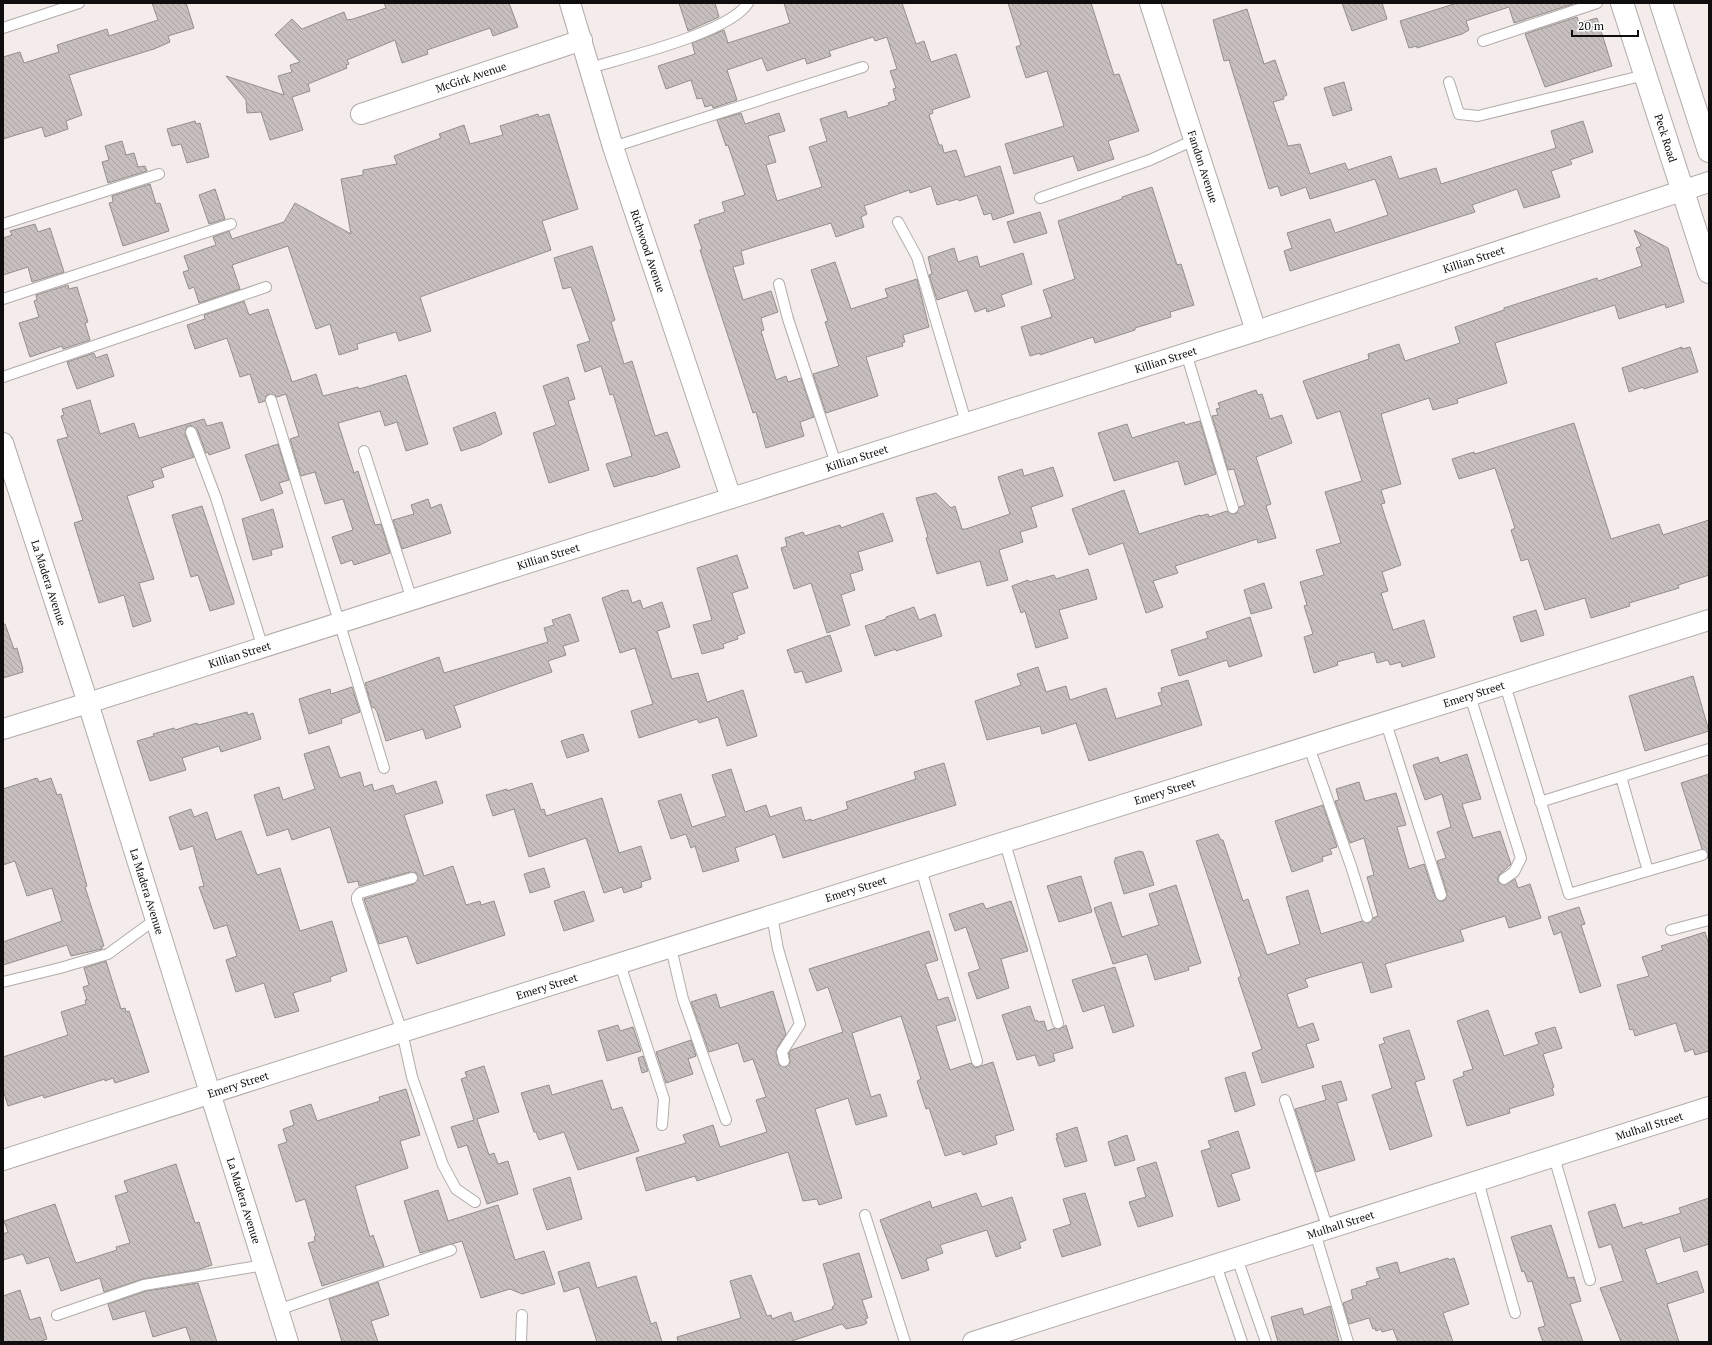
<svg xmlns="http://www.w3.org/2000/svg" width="1712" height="1345" font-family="'PT Serif',serif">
  <defs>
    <pattern id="building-back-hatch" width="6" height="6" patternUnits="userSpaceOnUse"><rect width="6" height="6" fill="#c6bfbe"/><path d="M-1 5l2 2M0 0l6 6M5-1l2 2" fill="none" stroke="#a9a3a2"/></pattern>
  </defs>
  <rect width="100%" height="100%" fill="#f3ecea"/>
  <!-- building -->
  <path fill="url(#building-back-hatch)" stroke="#948e8d" d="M152,3h34l8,25 -26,8 2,6 -16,7 -85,26 13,40 -16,6 2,8 -23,8 -3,-10 -39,12v-82l17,-5 4,11 35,-11 -2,-7 50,-16 2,7 49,-16z
    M384,3h125l9,24 -25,9 -3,-8 -63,22 1,4 -26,9 -7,-23 -48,20 2,4 -3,1 1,3 -39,16 2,7 -18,6 11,33 -33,10 -9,-28 -14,1 -1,-13 -20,-24 58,19 -6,-19 14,-4 -2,-7 10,-3 -25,-27 17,-16 10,10 42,-17 3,8 6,-1 33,-11z
    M679,3h36l4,14 -31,14z
    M784,3h118l14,41 8,-3 7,21 25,-8 14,43 -38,13 1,3 -4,2 10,30h3l2,8 12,-3 9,27 35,-11 14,47 -21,7 -2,-7 -7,2 -7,-20 -18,6 -1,-2 -21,6 -6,-19 -21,7 -1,-3 -45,16 3,8 -6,3 3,10 -28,10 -5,-14 -90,28 3,13 -11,3 10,33 28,-9 7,21 -17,6 3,12 -3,1 15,49 10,-4 2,6 13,-4 13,39 -14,5 4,14 -38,12 -10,-36 -3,1 -53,-163 2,-1 -8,-24 6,-2 -1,-3 26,-8 -3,-10 23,-7 -17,-50 -2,1 -9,-26 24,-7 4,11 34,-11 6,18 -17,5 8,26 -10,3 11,36 45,-14 -13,-40 18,-6 -7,-22 26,-8 2,7 41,-13 -1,-2 8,-3 -3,-11 3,-1 -6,-17 7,-2 -10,-32 -12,4 -2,-4 -44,14 2,5 -24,8 -2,-6 -38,13 -5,-13 -35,12 10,30 -24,8 -1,-3 -7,2 -3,-9 -5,1 -6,-19 -25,9 -8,-23 37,-12 -3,-11 32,-13 4,13 62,-20z
    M1008,3h83l23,72 5,-1 20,57 -31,10 6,18 -36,12 -5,-15 -59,18 -9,-30 59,-18 -17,-55 -21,7 -10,-31 5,-2z
    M1342,3h40l5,16 -35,12z
    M1457,3h115l1,1 -59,19 -5,-16 -43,14 3,9 -7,4 -45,14v-2l-8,2 -9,-27z
    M1247,9l17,55 11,-4 12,35 -4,2 1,2 -11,3 15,44 12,-2 10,30 35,-11 3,7 43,-14 8,23 37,-11 5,16 115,-36 -5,-17 32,-10 10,31 -23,8 2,4 -21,7 9,26 -36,11 -7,-19 -45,16 3,7 -185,59 -6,-20 8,-3 -5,-15 43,-14 5,14 53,-18 -13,-36 -65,20 -4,-12 -25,9 -3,-10 -9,3 -40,-129 -5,1 -11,-41z
    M1577,17l2,6 18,-5 15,48 -67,21 -20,-53z
    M1344,82l8,28 -19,6 -9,-28z
    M538,114l1,3 10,-3 29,95 -36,12 9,29 -131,47 11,34 -32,10 -3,-9 -39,12 1,5 -19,6 -9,-31 -14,5 -28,-83 -56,19 8,24 -41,14 -5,-16 -5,2 -6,-17 6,-2 -5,-14 32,-11 -3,-8 16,-6 3,8 52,-17 11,-19 56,31 -10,-55 22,-4v-5l34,-6 -3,-8 47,-18 -2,-4 25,-9 6,19 33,-9 -3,-9z
    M195,121l1,3 4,-1 9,34 -22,6 -6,-19 -9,2 -5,-17z
    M122,141l4,14 8,-2 4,14 7,-1 2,5 -39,12 -6,-21 7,-2 -4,-14z
    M150,184l6,20 4,-1 9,28 -46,15 -14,-43 4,-1 -1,-6z
    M1152,187l25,78 4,-1 13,41 -24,7 1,5 -36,11v2l-40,13 -2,-6 -53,18v-2l-10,3 -9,-29 31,-10 -9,-27 32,-11 -17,-58 64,-22v-2z
    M215,189l10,30 -16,5 -10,-29z
    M1040,212l7,21 -33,10 -7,-21z
    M35,224l3,8 12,-4 14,44 -32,10 -4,-15 -25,8v-37l9,-3 -2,-4z
    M1634,230l34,18 16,54 -18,6 -1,-4 -46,15 -4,-14 -120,38 12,40 -50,16 1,4 -25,7 -4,-12 -48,16 20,70 -20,6 4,13 -4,1 20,61 -19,7 6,19 -7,2 12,37 31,-10 11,37 -33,10 -1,-5 -11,3 -2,-5 -11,3 -3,-11 -37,10 1,3 -24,8 -10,-36 9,-3 -9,-28 3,-1 -7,-23 24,-7 -8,-25 25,-7 -16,-51 37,-11 -22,-70 -23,8 -14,-38 66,-22 -1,-5 31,-10 6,17 55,-18 -5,-16 49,-17v-2l93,-30 1,3 44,-15 -6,-18 5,-2z
    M592,246l23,74 -4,2 13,42 8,-3 23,75 12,-4 13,35 -29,10v-1l-37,11 -8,-23 26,-8 -19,-62 -3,1 -9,-29 -16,6 -8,-27 13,-4 -19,-54 -8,2 -9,-31z
    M954,248l4,14 19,-6 3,11 43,-14 9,31 -31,11 4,11 -18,6 -1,-4 -11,4 -8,-22 -30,10 -8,-25 3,-1 -4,-17z
    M835,262l16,47 37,-12 -3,-8 32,-10 12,48 -26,8 2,7 -3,1 1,3 -37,11 12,39 -52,17 -13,-39 26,-8 -14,-44 3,-1 -17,-51z
    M68,285l1,4 8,-2 11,35 -3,1 5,17 -27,9 -1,-3 -32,11 -11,-34 20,-6 -5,-16 3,-1 -1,-5z
    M244,301l5,14 19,-6 24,73 24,-8 7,22 35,-9 1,2 47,-14 22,69 -22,7 -9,-29 -12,4 -5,-15 -42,12 16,50 4,-2 17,54 6,-1 9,29 -36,12 -2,-5 -11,4 -9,-27 21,-7 -10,-31 -18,5 -10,-32 -14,4 -11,-37 9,-3 -13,-42 -9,3 -8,-3 -3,2 -1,5 -6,2 -9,-29 -10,3 -13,-39 -32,11 -8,-24 18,-6 -1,-4z
    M1682,347v2l8,-2 8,25 -54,17 -1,-2 -14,5 -7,-24z
    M94,353l2,5 11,-4 7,22 -37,13 -10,-27z
    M568,377l7,22 -7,2 21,69 -40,13 -16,-50 23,-8 -13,-39z
    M1256,390l2,5 4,-1 8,25 12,-4 10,28 -36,14 15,47 -5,2 10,32 -18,5 -1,-4 -82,27 3,7 -25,8 10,26 -17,6 -23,-70 -34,12 -17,-46 52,-19 15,44 61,-19v1l8,-2 1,3 18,-6 5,3 5,-1 2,-6 6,-2 -11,-36 -6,1 -16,-54 6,-1 -2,-6 4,-1 -2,-5z
    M90,400l10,34 34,-11 5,15 65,-19 3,7 15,-4 8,26 -21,7 -1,-3 -2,1 -9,-24 -5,-3h-4l-2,2 -1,6 9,23 -33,11 3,9 -12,4 2,6 -27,9 27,83 -15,4 12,38 -18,6 -9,-32 -25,8 -25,-80 9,-3 -26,-80 11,-3 -7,-21 3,-1 -2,-6z
    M495,412l7,22 -22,11 -19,6 -8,-23z
    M1200,421l16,53 -31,11 -7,-24 -64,20 -16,-48 29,-9 5,14 52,-16 1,3z
    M1574,423l37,116 48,-15 4,11 46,-15v55l-31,10 1,3 -50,15 1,3 -39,12 -6,-20 -40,12 -17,-51 -7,2 -10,-31 4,-2 -20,-60 -36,11 -7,-20 22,-7 1,2z
    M278,444l11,36 -10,3 4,10 -22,8 -16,-46z
    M1053,467l10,29 -32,11 6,20 -17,5 3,10 -24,8 9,30 -21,6 -7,-25 -43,13 -11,-36 2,-1 -12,-39 20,-5 15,15 4,-2 7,23h4l44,-15 -12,-37 24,-8 2,7z
    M428,499l3,9 10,-4 10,29 -49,16 -9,-29 21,-6 -3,-9z
    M202,506l32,95v3l-24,7 -12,-36 -7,2 -19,-62z
    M273,509l10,38 -12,3 1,5 -19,5 -11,-41z
    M883,513l10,28 -35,11 5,18 -13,4 5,16 -14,5 9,30 -23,8 -16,-50 -17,6 -13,-41 6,-2 -2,-8 18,-6 2,4 35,-11 1,3z
    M737,555l11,33 -16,5 13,40 -8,3 1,3 -15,5 1,4 -22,6 -9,-29 19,-5 -15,-52z
    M1088,569l9,30 -38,11 9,28 -32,10 -11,-37 -4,2 -9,-27 16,-6 1,2 25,-7 2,4z
    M1264,583l8,25 -21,6 -7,-24z
    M623,590v1l5,-1 4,13 8,-3 3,9 19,-7 8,25 -13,4 15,48 26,-6 9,29 36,-12 14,46 -30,10 -9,-29 -19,6 -2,-4 -58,19 -8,-27 22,-7 -18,-56 -15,5 -18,-55z
    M914,607l5,13 16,-6 7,22 -46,15v-2l-21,7 -10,-30 21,-7v-2z
    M1536,610l8,25 -23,7 -8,-25z
    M570,614l9,27 -16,5 3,9 -18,6 4,11 -98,34 7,21 -35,12 -3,-10 -37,12 -9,-29 -3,-5 -2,1 -7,-25 74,-26 5,16 104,-31 -4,-14 10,-3 -2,-5z
    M1250,617l12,39 -33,11 -2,-7 -48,16 -8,-26 37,-12 -2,-6z
    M3,624h2l9,25 3,-1 6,21h-1l1,3 -20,6z
    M830,635l12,36 -36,12 -4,-12 -7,2 -8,-23z
    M1038,667l8,25 20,-6 4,14 36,-12 10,31 46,-14 -4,-12 4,-1 -1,-4 27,-8 14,45 -113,36 -13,-38 -34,11 -2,-8 -53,14 -12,-39 46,-16 -4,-11z
    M1693,676l16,55 -64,20 -16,-55z
    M352,687l8,25 -19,7 1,4 -33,11 -10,-35 31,-10 1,5z
    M247,712l1,3 5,-2 8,26 -40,13 -2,-6 -37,12 4,12 -36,11 -13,-40 17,-5 -1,-2 21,-6 1,2 22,-7 1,2z
    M583,734l6,17 -22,7 -6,-17z
    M329,746l11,32 20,-6 4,15 8,-3 2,7 19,-6 3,9 40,-13 7,22 -39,12 20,61 29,-10 13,39 14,-4 1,4 13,-4 11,34 -88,29 -10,-28 -28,8 -15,-45 50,-15 4,-5 -2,-6 -6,-1 -51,14 -1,-5 -10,2 -18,-56 -38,13 -4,-11 -21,7 -13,-41 25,-8 4,13 32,-11 -11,-35z
    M1467,754l14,45 -19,5 11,34 27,-7 11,33 -13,12v6l7,3 10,-6 3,9 12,-4 11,34 -32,10 -4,-12 -45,14 4,11 -79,23 7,23 -21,6 -9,-31 -57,17 3,8 -21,7 11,34 15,-5 6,17 -13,4 8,23 -52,16 -10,-30 10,-4 -24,-71 3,-2 -45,-135 22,-7 3,6h2l20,61 5,-2 19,56 33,-11 -14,-47 22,-7 13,44 41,-13 7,2 4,-5 5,-2 -11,-39 7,-2 -10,-37 -14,5 -15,-42 4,-1 -3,-11 23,-7 6,19 31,-8 10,32 -9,2 12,42 15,-5 11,33 4,4h4l3,-2 1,-6 -10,-32 9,-3 -9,-26 14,-5 -9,-33 -17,6 -12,-35 25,-8 2,6z
    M944,763l12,42 -173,53 -8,-24 -40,14 4,13 -36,11 -8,-26 -4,2 -5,-14 -15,5 -13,-38 23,-7 11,33 34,-11 -14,-41 19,-6 14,43 21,-7 4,12 31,-10 4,14 6,-2v2l37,-12 -2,-7 70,-23 -2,-7z
    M1709,774v84h-2l1,-5 -6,-4 -21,-66z
    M37,778l2,4 12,-4 6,17 4,-1 26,92 -2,1 19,59h-2v3l-31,7 -4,-11 -64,20v-23l59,-21 -10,-33 -25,8 -12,-35 -12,4v-76z
    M532,783l9,27 3,-1 2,7 56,-18 17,55 22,-7 10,33 -10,3 1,5 -18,6 -2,-6 -18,6 -18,-55 -57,19 -15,-48 -21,7 -7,-21 21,-6v2z
    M1323,805l14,42 -7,2 2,5 -10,3 1,4 -31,11 -17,-51z
    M191,809l3,8 13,-5 9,28 25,-9 16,44 23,-7 20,63 32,-10 15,50 -17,6 1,4 -38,12 6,18 -24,7 -11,-35 -28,9 -10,-32 11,-4 -10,-31 -13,4 -15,-42 5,-1 -11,-40 -13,4 -11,-33z
    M1139,851l4,1 11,33 -30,9 -10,-33h1v-3z
    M544,868l6,19 -20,6 -6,-19z
    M1081,876l11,36 -33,10 -12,-36z
    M1176,885l25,78 -13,4 1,3 -34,10 -8,-26 -34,10 -19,-56 17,-6 11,35 37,-12 -10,-31z
    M584,891l10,30 -30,10 -10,-30z
    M1011,901l17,50 -27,8 8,29 -32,11 -9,-26 12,-4 -14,-42 -11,4 -6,-17 34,-11 3,6z
    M1579,907l6,17 -4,1 20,61 -21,7 -19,-61 -7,3 -6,-18z
    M929,931l9,29 -13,4 13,36 10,-3 8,23 -20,6 14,44 21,-7 4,5 18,-6 21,68 -19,6 2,8 -34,11 -2,-4 -16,5 -16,-48 -3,1 -9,-28 4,-2 -20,-63 -49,17 19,64 9,-3 7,22 -31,9 -8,-27 -33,11 27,89 -23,7 -2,-6 -14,2 -15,-49 -91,29 -2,-5 -49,15 -10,-33 50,-15 -3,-8 30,-10 7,22 47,-15 -11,-32 10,-3 -13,-38 -9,3 -6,-19 -29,9 -18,-50 25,-8 4,14 53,-17 13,43 -9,14 -1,5 3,12 7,2 4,-4 -1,-10 2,-3 52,-18 -15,-45 -11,4 -8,-22z
    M1705,932l4,13v106l-14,4 -2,-6 -8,3 -9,-29 -41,13 -2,-7 -3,1 -13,-45 32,-9 -7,-19 21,-7 -2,-4z
    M106,961l15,48 4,-1 1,4 3,-1 20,61 -34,11 -2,-5 -8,3v-2l-61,19 -1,-3 -35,11 -5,-16v-33l65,-22 -7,-23 25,-8 -1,-4h2l-4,-13 6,-2 -5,-17z
    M1115,967l19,59 -21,7 -9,-28 -21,7 -11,-32z
    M1030,1006l5,15 2,-1 1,2 6,-1 3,10 8,-3 5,1 6,-4 7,23 -20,6 2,7 -16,5 -4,-11 -18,5 -15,-45z
    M1488,1010l16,46 35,-12 -4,-11 20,-6 7,21 -19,6 11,33 -2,1 2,7 -45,14 1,4 -43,13 -14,-46 11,-4 -1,-4 10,-3 -16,-48z
    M618,1025l2,6 13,-4 8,24 -34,10 -9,-30z
    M1409,1030l16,49 -10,3 17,54 -42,14 -18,-55 20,-7 -13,-43 6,-2 -2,-5z
    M691,1040l5,16 -8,3 5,15 -27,9 -10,-31z
    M643,1056l5,15 -6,2 -4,-15z
    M484,1066l15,46 -22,7 12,36 5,-2 4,11 10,-3 10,33 -31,10 -20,-59 -9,3 -7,-21 23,-7 -13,-41 6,-2 -2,-5z
    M1245,1072l10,33 -20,7 -10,-34z
    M602,1080l10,30 10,-3 17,44 -61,19 -14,-38 -25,8 -3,-8h-2l-13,-39 28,-8 3,10z
    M1341,1081l6,19 -10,3 18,57 -39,12 -21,-63 31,-9 -4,-14z
    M406,1089l14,46 -20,6 8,27 -53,18 15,51 3,-2 11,31 -62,20 -14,-43 7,-2 -1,-4 2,-1 -11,-37 -9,3 -18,-57 9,-3 -4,-13 11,-4 -4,-14 21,-7 6,17 63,-20 -1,-4z
    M1077,1127l10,34 -22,6 -9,-29h2l-2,-4z
    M1238,1131l12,37 -19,6 9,26 -22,7 -17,-56 10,-3 -3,-7z
    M1127,1135l8,25 -20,6 -7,-24z
    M1156,1162l17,54 -35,11 -9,-25 17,-5 -9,-29z
    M176,1164l19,59 4,-1 13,43 -15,5 -54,9 -39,13 -4,-14 -39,13 -12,-34 -22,7 -4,-10 -20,6v-26l5,-2 -4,-11 51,-17 20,57 2,2 40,-13 -1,-3 14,-4 -15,-47 13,-4 -4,-11z
    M570,1177l12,42 -35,11 -14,-41z
    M438,1190l10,31 50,-16 17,55 29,-9 11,33 -33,10 -12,-5 -29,9 -19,-57 -42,12 -16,-52z
    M976,1193l6,14 30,-10 14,43 -7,3 2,5 -25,9 -9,-27 -47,15 3,8 -17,6 3,11 -27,9 -22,-59 50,-19 2,7z
    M1085,1193l16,52 -39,12 -9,-27 18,-6 -8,-25z
    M1709,1198v46l-25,8 -4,-15 -35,12 12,35 40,-13 7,21 -37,12 12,38h-58l-21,-54 23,-7 -12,-37 -12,4 -11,-36 27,-8 8,24 19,-6v3l39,-12 -2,-5z
    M1551,1225l17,53 6,-1 7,24 -11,3 13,38h-40l-5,-14 7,-2 -13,-45 -4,1 -4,-11 -2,1 -11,-35z
    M859,1253l13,44 -10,3 6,18 -3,1 2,4 -4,2 -17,4 -4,-5 -53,18h-111l-1,-5 64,-19 -11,-37 21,-6 16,41 4,-1 1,4 19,-7 3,10 39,-13 -1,-2 3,-2 -12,-41z
    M1448,1258l1,2 5,-2 15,46 -26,9 10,29h-55l-5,-13 -11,3 -1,-3 -5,2 -1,-3 -2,1 -4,-11 -20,6 -6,-21 10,-4 -2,-9 16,-5 -1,-3 14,-4 -4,-10 21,-6 3,11z
    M589,1262l8,26 39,-12 15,48 5,-2 6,20h-65l-18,-55 -15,5 -6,-20z
    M378,1282l11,33 -18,6 7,21h-36l-13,-43z
    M198,1283l19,59h-26l-5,-15 -33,10 -8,-26 -32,9 -5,-16 38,-13z
    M20,1290l10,30 10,-3 7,22 -9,3h-35v-46z
    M1330,1306l9,36h-61l-7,-25 31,-9 2,7z"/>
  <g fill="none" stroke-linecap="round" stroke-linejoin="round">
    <!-- service casing -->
    <g stroke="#b2abaa" stroke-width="12">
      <path id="service" d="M3,28l76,-25
        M1483,41l114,-38
        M590,68c36,-11 139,-35 158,-65
        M1449,82l10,32 19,2 167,-41
        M613,147l250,-80
        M1040,198l110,-38 44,-20
        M898,222l19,35 49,165
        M3,224l156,-50
        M779,284l9,35 48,145
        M3,299l228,-75
        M1186,353l47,155
        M3,377l263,-90
        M271,400l113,368
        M191,432l25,66 47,150
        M364,451l48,149
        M1505,685l64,209 133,-39
        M1470,696l51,162 -7,14 -10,7
        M1386,723l55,172
        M1309,747l42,119 16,51
        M1621,777l27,94
        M1540,802l169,-53
        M1005,843l53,180
        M921,869l56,192
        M412,878l-52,15 -3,4v3l45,132 10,45 31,88 13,24 19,13
        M772,916l6,33 22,75 -18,28 2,9
        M1671,930l38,-10
        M671,948l12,51 43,121
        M620,964l44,135 -2,26
        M3,982l57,-14 48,-14 48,-35
        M1285,1100l43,129
        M1554,1157l36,123
        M1478,1181l37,132
        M865,1215l40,127
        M1315,1233l33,109
        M1237,1258l29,84
        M1216,1265l26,77
        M278,1310l173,-60
        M57,1315l87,-30 120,-20
        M521,1342l1,-27"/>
    </g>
    <!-- minor casing -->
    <g stroke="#b2abaa" stroke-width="22">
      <g id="minor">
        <path id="s1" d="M570,3l43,144 118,351"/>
        <path id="s2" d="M1150,3l106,328"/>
        <path id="s3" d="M361,114l221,-74"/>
        <path id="s4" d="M3,443l85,260 200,639"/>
        <path id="s5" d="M3,729l85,-26 1168,-372 453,-149"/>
        <path id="s6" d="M3,1160l399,-128 1307,-412"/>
        <path id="s7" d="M973,1342l736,-235"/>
      </g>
    </g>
    <!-- secondary casing -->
    <g stroke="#b2abaa" stroke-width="24">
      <g id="secondary">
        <path id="s8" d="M1622,3l87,269"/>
        <path d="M1661,3l48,148"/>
      </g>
    </g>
    <!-- service -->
    <use href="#service" stroke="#fff" stroke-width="10"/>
    <!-- minor -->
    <use href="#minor" stroke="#fff" stroke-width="20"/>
    <!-- secondary -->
    <use href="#secondary" stroke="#fff" stroke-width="22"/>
  </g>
  <g text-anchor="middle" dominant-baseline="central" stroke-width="3" stroke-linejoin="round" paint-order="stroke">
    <!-- street labels -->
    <g font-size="11" fill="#0f0d0d" stroke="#fff">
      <text stroke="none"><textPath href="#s3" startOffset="116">McGirk Avenue</textPath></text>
      <text stroke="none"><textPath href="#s8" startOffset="142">Peck Road</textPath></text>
      <text stroke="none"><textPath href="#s2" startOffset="172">Fandon Avenue</textPath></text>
      <text stroke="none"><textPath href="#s1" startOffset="260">Richwood Avenue</textPath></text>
      <text stroke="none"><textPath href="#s5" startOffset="1544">Killian Street</textPath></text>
      <text stroke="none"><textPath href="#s5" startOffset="1220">Killian Street</textPath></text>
      <text stroke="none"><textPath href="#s5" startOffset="896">Killian Street</textPath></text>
      <text stroke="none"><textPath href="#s5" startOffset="572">Killian Street</textPath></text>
      <text stroke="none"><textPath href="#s4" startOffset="147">La Madera Avenue</textPath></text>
      <text stroke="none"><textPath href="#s5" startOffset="248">Killian Street</textPath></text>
      <text stroke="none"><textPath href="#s6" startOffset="1543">Emery Street</textPath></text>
      <text stroke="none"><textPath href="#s6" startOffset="1219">Emery Street</textPath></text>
      <text stroke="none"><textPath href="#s6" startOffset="895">Emery Street</textPath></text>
      <text stroke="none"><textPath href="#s4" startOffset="471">La Madera Avenue</textPath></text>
      <text stroke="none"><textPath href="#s6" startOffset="571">Emery Street</textPath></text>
      <text stroke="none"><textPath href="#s6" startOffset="247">Emery Street</textPath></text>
      <text stroke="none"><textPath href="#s7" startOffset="710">Mulhall Street</textPath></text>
      <text stroke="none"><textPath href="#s4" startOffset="795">La Madera Avenue</textPath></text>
      <text stroke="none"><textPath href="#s7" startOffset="386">Mulhall Street</textPath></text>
    </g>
  </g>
  <!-- border -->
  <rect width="1712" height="1345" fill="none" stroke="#0f0d0d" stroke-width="8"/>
  <!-- scale -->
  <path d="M1572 30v6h66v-6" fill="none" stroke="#0f0d0d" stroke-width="2"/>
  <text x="1578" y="30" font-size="12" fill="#0f0d0d" stroke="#ffffff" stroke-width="3" paint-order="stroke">20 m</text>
</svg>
